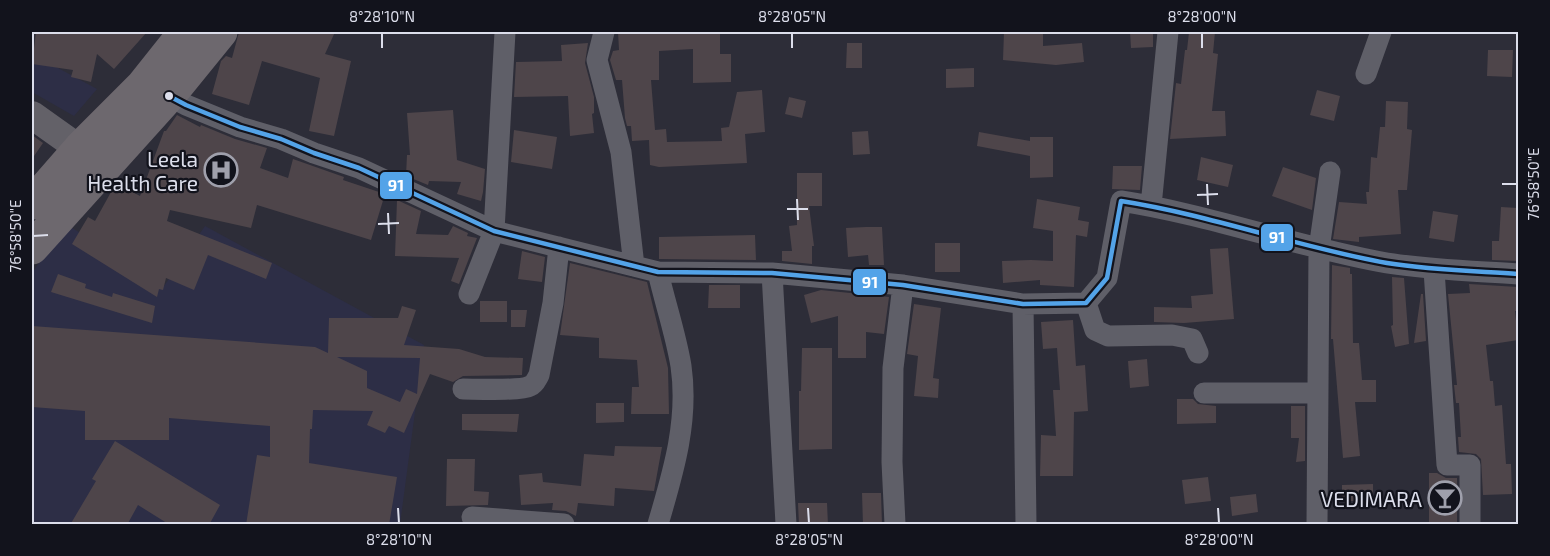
<svg xmlns="http://www.w3.org/2000/svg" width="1550" height="556" font-family="'Exo 2',sans-serif">
  <rect width="100%" height="100%" fill="#2d2d38"/>
  <!-- built -->
  <path fill="#2d2e46" d="M32,54l65,35 -23,27 -42,-24z
    M66,224l98,62 41,-60 219,119 -24,179h-368v-251z"/>
  <!-- building -->
  <path fill="#4e454a" fill-rule="evenodd" d="M36,32h111l-33,37 -17,-15 -6,28 -20,-5 2,-7 -41,-6z
    M239,32h96l-10,22 26,7 -17,75 -25,-5 11,-53 -58,-17 -13,44 -37,-11 9,-33 5,-5 6,2z
    M618,32h102v22h11v28l-38,1v-34l-34,2v29h-8l4,50 11,-1 1,13 55,-1 -1,-13 8,-1 8,-35 25,-2 3,42 -20,2 2,29 -88,4 -9,-2 -1,-25 -17,1 -1,-15h-4l-2,-8 -3,-38h-6l-6,-20 3,-9 6,-1z
    M1004,32h39v14l39,-3 2,19 -28,3 -53,-5z
    M1130,32h23v15l-22,1z
    M1189,32h26l-2,21 5,1 -6,57h13l1,25 -56,3 6,-56 5,1 4,-34h2z
    M588,43l-3,20 9,34v16l-2,1 2,19 -24,3 -2,-40 -54,1 2,-35 46,-1 -1,-16z
    M847,43h15v25h-16z
    M1488,50h25l-1,27 -25,-1z
    M974,68v19l-28,1v-19z
    M1317,90l23,6 -6,25 -24,-6z
    M789,97l17,4 -4,17 -17,-4z
    M1386,101l22,1 -1,27 5,1 -5,60h-9l3,44 -42,3v5l-26,-3 6,-37 28,2 -1,-12h3l2,-35 6,1 3,-31h5z
    M453,110l4,50 28,9 -2,23 -2,9 -24,-7 4,-12 -32,-1 -1,4 -22,-9 1,-21h3l-3,-42z
    M177,115l23,12 1,-2 34,14 32,9 -7,20 28,10 5,-19 51,18 -1,3 42,14 -14,46 -114,-35 -6,23 -81,-18 -3,11 105,42 -6,16 -58,-24 -14,35 -28,-12 -3,12 -4,-1 -2,8 -85,-53 16,-27 7,4 21,-38 24,13 24,-65h2z
    M514,130l43,7 -5,32 -41,-7z
    M868,131l2,23 -17,1 -1,-23z
    M979,132l51,9v-4h23v40l-23,1v-22l-53,-10z
    M32,135l11,8 -11,16z
    M1201,157l32,8 -5,22 -31,-7z
    M1113,166h29l-2,24 -28,-1z
    M1283,167l33,11 -4,32 -40,-14z
    M797,173h25v33h-13l5,40h-2v18l-30,-3v-10h10l-3,-25 8,-1z
    M1037,199l43,8 -2,13 11,2 -2,15 -11,-2 -2,52 -34,-2v-5l-37,3 -1,-22 29,-1 22,1v-30l-20,-3z
    M397,200l24,11 -5,23 32,1 5,-9 15,7 -1,3 10,2 -18,46 -8,-3 8,-23 -64,-2z
    M1501,207l17,1v53l-26,-1v-19h7z
    M1433,211l25,4 -4,27 -25,-4z
    M866,227h16l2,38h-15l-1,-10 -20,2 -2,-29z
    M755,235l1,25 -97,-1v-22z
    M935,243h25v29h-25z
    M1228,248l6,71 -50,4 -30,-1v-15l38,1 -1,-12 22,-2 -3,-45z
    M522,251l23,6 -3,25 -24,-3z
    M570,263l77,19 21,86 1,46h-38l1,-27h7l-2,-27 -38,-2v-20l-39,-3z
    M1332,265l18,3v6h2l1,69h6l3,37h14v22h-21l5,54 -17,2 -10,-119h-2z
    M58,274l28,10 -1,4 27,9 1,-4 42,13 -3,17 -101,-31z
    M1392,277l12,1 5,66 -14,3 -4,-21 2,-1z
    M1469,284l49,3v24h-3l3,29 -32,5 4,36h3l2,25 7,-1 4,59h5l1,30 -29,1 -2,-36 -5,-5 -17,-2 -1,-15h3l-2,-34h-3l-2,-18h3l-9,-91 22,-1z
    M709,285h31v23h-32z
    M821,290l68,7 -5,37 -18,-2v26h-28v-42l-27,7 -7,-28z
    M1421,294h2l3,47 -12,2z
    M480,301h27v21h-27z
    M914,304l27,4 -8,70 6,1 -1,19 -24,-2 4,-40 -11,-2z
    M402,306l14,4 -12,35 55,4 26,8 38,1 -1,17 -59,1 -10,6 -23,-8 -26,59 -15,-7 -4,7 -18,-8 6,-14 -60,-1 -1,19h-2l-1,34 88,14 -8,48h-143l11,-70 13,2v-31l-101,-8v22h-84v-29l-53,-4v-81l283,21 13,6 1,-35h69zM337,357l83,1 -3,36 -11,-5 -6,13 -33,-14v-17z
    M511,310h16l-2,17h-14z
    M1073,320l3,46 9,-1 3,46 -14,1 -1,64h-33l1,-41 15,1 -3,-46h7l-3,-42 -14,1 -2,-27z
    M802,348h30v101l-33,1v-59h2z
    M1147,359l2,27 -19,2 -2,-27z
    M1177,399h16l5,5 18,2v17l-39,1z
    M596,403h28v19l-28,1z
    M1291,406h14v55l-9,1 3,-24h-8z
    M462,414h57l-2,18 -55,-2z
    M115,441l105,64 -11,20h-39l-32,-20 -11,20h-57l26,-44 -4,-2z
    M615,446l47,1 -8,44 -39,-3 -1,18 -36,-3 -2,13 -10,-5 -14,-1 1,-7 -32,2 -2,-30 23,-2 1,9 38,4 3,-32 30,2z
    M447,459h28l-1,32 15,1 -1,13 -42,1z
    M1429,473h8l9,5h11v45h-28z
    M1208,477l3,24 -26,3 -3,-24z
    M1373,484v17h-31v-16z
    M862,493h19l1,32h-19z
    M1256,494l2,18 -26,4 -2,-19z
    M798,503h29l1,22h-29z"/>
  <g fill="none" stroke-linecap="round" stroke-linejoin="round">
    <!-- street -->
    <path stroke="#5f5f68" stroke-width="21" d="M604,32l-7,28 24,92 13,114
      M1366,74l15,-42
      M169,96l17,9 54,22 41,12 33,14 45,15 135,63 164,41 114,1 131,12 120,19 63,-1 21,-25 14,-77c90,14 176,46 266,62 44,7 87,8 131,11
      M1151,206l17,-174
      M1434,270l13,195h23v59
      M658,272c7,31 18,63 23,94 8,55 -8,107 -23,158
      M772,273l14,251
      M469,294l25,-63 11,-199
      M1086,303l9,27 13,6 64,-1 20,4 6,14
      M1023,304l3,220
      M463,389c13,0 58,2 67,-3 5,-2 6,-6 9,-11l14,-72 6,-56
      M1204,393h114
      M472,517l92,7
      M895,524l-3,-62 1,-94 10,-83
      M1317,524l2,-275 11,-77"/>
    <!-- secondary -->
    <path stroke="#636168" stroke-width="28" d="M32,115l66,47"/>
    <!-- primary -->
    <path stroke="#6d686e" stroke-width="33" d="M32,203l48,-55 62,-62 43,-54
      M32,248l137,-152 52,-64"/>
    <!-- bus-1 casing -->
    <g stroke="#12131c" stroke-width="9">
      <path id="bus-1" d="M169,96l17,9 54,22 41,12 33,14 45,15 135,63 164,41 114,1 131,12 120,19 63,-1 21,-25 14,-77c90,14 176,46 266,62 44,7 87,8 131,11"/>
    </g>
    <!-- bus-1 -->
    <use href="#bus-1" stroke="#53a3e8" stroke-width="4.5"/>
  </g>
  <!-- ticks -->
  <path fill="none" stroke="#dcdeeb" stroke-width="2" d="M382,33v15M792,33v15M1202,33v15M1207,184l1,21M1502,184h15M1197,195l21,-1M797,199l1,21M787,209h21M388,213l1,21M378,224l21,-1M33,236l15,-1M398,508l1,15M808,508l1,15M1218,508l1,15"/>
  <!-- icons -->
  <defs>
    <g id="hospital-ring" transform="scale(1.725)"><circle r="9.5" fill="#12131c" stroke="#9fa0ac" stroke-width="1.5"/><path d="M-5-5h3v3.5h4V-5h3V5h-3V1.5h-4V5h-3Z" fill="#9fa0ac"/></g>
    <g id="bar-ring" transform="scale(1.725)"><circle r="9.5" fill="#12131c" stroke="#9fa0ac" stroke-width="1.5"/><path d="M-6-5H6L.8 .8V4.5H3.5V6h-7V4.5H-.8V.8Z" fill="#9fa0ac"/></g>
  </defs>
  <g fill-rule="evenodd">
    <use href="#hospital-ring" x="221" y="170"/>
    <use href="#bar-ring" x="1445" y="498"/>
  </g>
  <!-- markers -->
  <circle fill="#dcdeeb" stroke="#12131c" stroke-width="2" cx="169" cy="96" r="5"/>
  <g text-anchor="middle" dominant-baseline="central" stroke-width="4.5" stroke-linejoin="round" paint-order="stroke">
    <!-- poi labels -->
    <g font-size="21" fill="#dcdeeb" stroke="#12131c" text-anchor="end">
      <text x="198" y="158">Leela<tspan x="198" dy="24">Health Care</tspan></text>
      <text x="1422" y="498">VEDIMARA</text>
    </g>
  </g>
  <g stroke="#12131c" stroke-width="2">
    <rect x="379" y="171" width="34" height="29" rx="6" fill="#53a3e8"/>
    <rect x="1260" y="223" width="34" height="29" rx="6" fill="#53a3e8"/>
    <rect x="852" y="268" width="35" height="28" rx="6" fill="#53a3e8"/>
  </g>
  <g font-size="16" text-anchor="middle" font-weight="bold" fill="#fff">
    <text x="396" y="191">91</text>
    <text x="1277" y="243">91</text>
    <text x="870" y="288">91</text>
  </g>
  <!-- border -->
  <rect width="1550" height="556" fill="none" stroke="#12131c" stroke-width="66"/>
  <rect x="33" y="33" width="1484" height="490" fill="none" stroke="#dcdeeb" stroke-width="2"/>
  <g font-size="15" text-anchor="middle" fill="#dcdeeb">
    <text x="382" y="22">8°28'10"N</text>
    <text x="792" y="22">8°28'05"N</text>
    <text x="1202" y="22">8°28'00"N</text>
    <text transform="translate(1534 184) rotate(-90)" y="5">76°58'50"E</text>
    <text transform="translate(16 236) rotate(-90)" y="5">76°58'50"E</text>
    <text x="399" y="545">8°28'10"N</text>
    <text x="809" y="545">8°28'05"N</text>
    <text x="1219" y="545">8°28'00"N</text>
  </g>
</svg>
